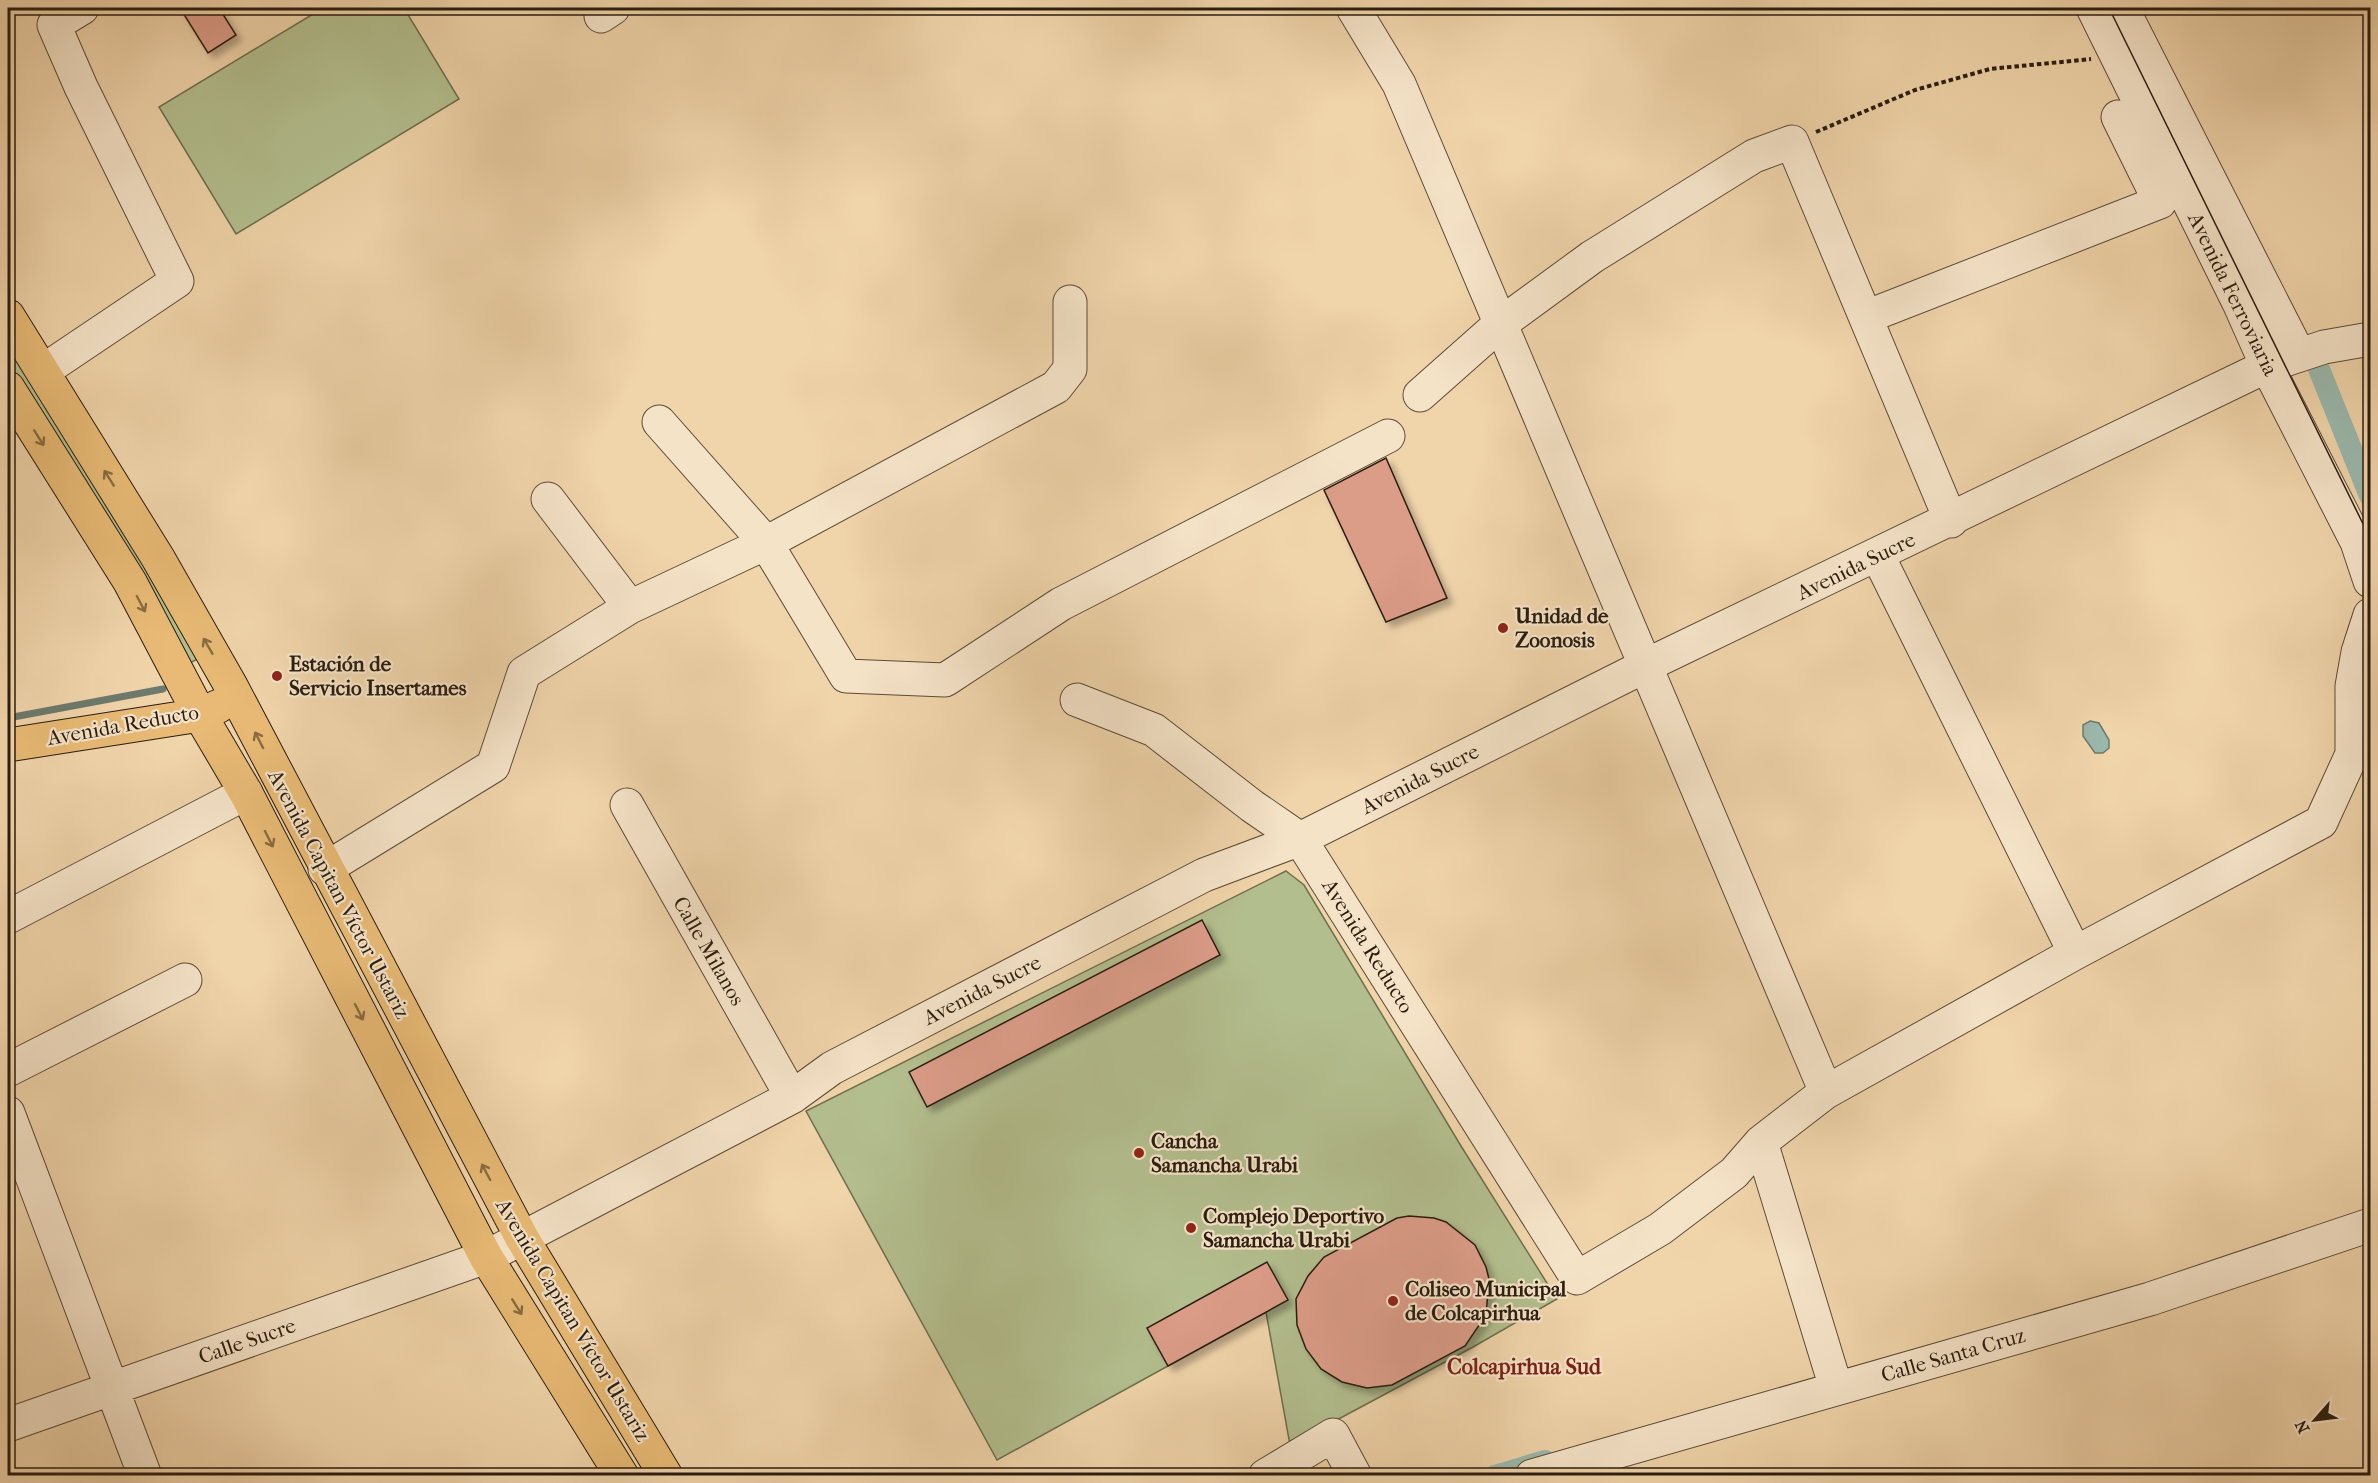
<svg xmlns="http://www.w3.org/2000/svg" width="2378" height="1483" font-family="'IM FELL French Canon',serif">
  <defs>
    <filter id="shadow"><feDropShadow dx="5.5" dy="5.5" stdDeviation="3" flood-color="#0004"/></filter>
  </defs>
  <rect width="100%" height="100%" fill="#f0d4aa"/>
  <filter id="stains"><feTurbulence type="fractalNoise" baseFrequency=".00333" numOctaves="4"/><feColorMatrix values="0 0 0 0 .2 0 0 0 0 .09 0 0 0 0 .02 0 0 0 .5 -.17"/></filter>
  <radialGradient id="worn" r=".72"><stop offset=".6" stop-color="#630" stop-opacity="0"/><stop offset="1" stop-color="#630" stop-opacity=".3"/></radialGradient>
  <!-- green -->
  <path fill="#b3be8e" stroke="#6e6e4e" stroke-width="1.5" d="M323,8h81l55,91 -223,135 -77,-127z
    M8,333l195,323 -13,7 -182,-301z
    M1286,871l18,14 157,261 96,153 -84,48 -183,98 -24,-133 -269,148 -191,-349z"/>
  <!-- water -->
  <path fill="#9ab8ac" stroke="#6d7a6d" stroke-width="1.5" d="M2090,721l9,2 10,17v8l-6,5h-8l-12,-17v-11z"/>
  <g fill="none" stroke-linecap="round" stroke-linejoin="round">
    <!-- stream -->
    <path stroke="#6d7a6d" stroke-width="7" d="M8,718l155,-29"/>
    <!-- canal -->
    <path stroke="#9ab8ac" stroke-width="22" d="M2319,369l51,127
      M1495,1476l50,-15"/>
  </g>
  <!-- building -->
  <path fill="#db9c88" stroke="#2a1d0f" stroke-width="1.5" filter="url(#shadow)" d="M180,8h39l17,27 -28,18z
    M1386,458l61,140 -61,24 -62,-132z
    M1202,920l18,35 -293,152 -18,-35z
    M1409,1216l25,2 12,4 29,23 11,22 3,12 -3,36 -21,31 -73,39 -25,3 -25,-6 -21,-13 -15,-20 -9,-24 -1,-26 12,-23 16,-19 73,-39z
    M1267,1262l21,38 -120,66 -21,-38z"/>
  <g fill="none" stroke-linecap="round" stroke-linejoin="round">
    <!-- minor casing -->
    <g stroke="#5c4b36" stroke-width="35">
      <path id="minor" d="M1353,8l46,76 427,1008
        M2093,8l147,297 27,61 90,176 13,39
        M2122,8l177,347
        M601,16l12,-8
        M1866,317l294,-115 -42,-85
        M43,371l134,-90 -96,-194 -27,-62 28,-17
        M1420,395l79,-70 93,-68 162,-101 38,-14 159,379
        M659,422l107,121 80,133 99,4 116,-76 327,-168
        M548,499l82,108
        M1878,556l197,397
        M1077,700l77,30 98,76 48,33 277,439 83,-49 74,-56 27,-31 65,-50 249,-139 246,-131 31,-68v-68l6,-34 12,-37
        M627,805l165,292
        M325,869l168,-103 31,-93 106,-66 136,-64 290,-156 14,-18v-67
        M8,917l238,-124
        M8,1070l177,-90
        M8,1113l137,363
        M1761,1142l75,246
        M8,1425l478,-168 306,-160 40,-29 372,-193 96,-36 347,-174 620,-299 57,-19 46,-8
        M1265,1476l68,-41 22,41
        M1532,1476l618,-177 220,-74"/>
    </g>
    <!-- major casing -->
    <g stroke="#2a1d0f" stroke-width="35">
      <path id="major" d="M8,316l150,242 73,128 291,552 144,238
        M8,388l122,194 70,133 46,78 240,464 136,219
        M8,745l192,-30 19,-9"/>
    </g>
    <!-- path -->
    <path stroke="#2a1d0f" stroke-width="4" stroke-dasharray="4.5 3" stroke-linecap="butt" d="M1816,132l99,-42 75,-21 101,-10"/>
    <!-- minor -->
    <use href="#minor" stroke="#f5e3c8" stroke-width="33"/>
    <!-- major -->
    <use href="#major" stroke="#e8ba75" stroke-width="33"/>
    <!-- tram -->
    <path stroke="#2a1d0f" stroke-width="1.5" d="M2109,8l261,530"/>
  </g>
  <!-- one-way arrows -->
  <defs><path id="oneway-shaft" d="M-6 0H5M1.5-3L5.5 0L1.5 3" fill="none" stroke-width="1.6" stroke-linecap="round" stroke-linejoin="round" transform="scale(1.5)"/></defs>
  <g stroke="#896c42">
    <use href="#oneway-shaft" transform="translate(39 438) rotate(58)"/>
    <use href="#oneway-shaft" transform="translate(109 478) rotate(-122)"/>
    <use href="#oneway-shaft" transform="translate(141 604) rotate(62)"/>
    <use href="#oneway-shaft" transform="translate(208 646) rotate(-120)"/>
    <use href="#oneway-shaft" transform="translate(259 740) rotate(-117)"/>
    <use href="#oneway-shaft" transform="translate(269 839) rotate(63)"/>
    <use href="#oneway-shaft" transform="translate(359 1012) rotate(63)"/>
    <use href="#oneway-shaft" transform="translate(486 1172) rotate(-118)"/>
    <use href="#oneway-shaft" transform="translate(517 1307) rotate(58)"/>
  </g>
  <!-- markers -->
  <g fill="#8f2418" stroke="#f5e3c8" stroke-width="2">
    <circle cx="1503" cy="628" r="6"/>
    <circle cx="277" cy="676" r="6"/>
    <circle cx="1139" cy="1153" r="6"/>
    <circle cx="1191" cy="1228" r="6"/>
    <circle cx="1393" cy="1301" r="6"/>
  </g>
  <g text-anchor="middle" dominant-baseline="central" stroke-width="4.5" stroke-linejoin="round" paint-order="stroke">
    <!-- street labels -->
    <g font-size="21" fill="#2a1d0f" stroke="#f5e3c8">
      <text transform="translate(2233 294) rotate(64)">Avenida Ferroviaria</text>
      <text transform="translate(1856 566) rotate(-26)">Avenida Sucre</text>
      <text transform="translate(123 725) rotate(-10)">Avenida Reducto</text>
      <text transform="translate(1420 779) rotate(-27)">Avenida Sucre</text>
      <text transform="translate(339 894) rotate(62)">Avenida Capitan Víctor Ustariz</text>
      <text transform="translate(1368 946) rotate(58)">Avenida Reducto</text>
      <text transform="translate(709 951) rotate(60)">Calle Milanos</text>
      <text transform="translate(982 990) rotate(-27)">Avenida Sucre</text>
      <text transform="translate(573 1320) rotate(59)">Avenida Capitan Víctor Ustariz</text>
      <text transform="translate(247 1341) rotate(-19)">Calle Sucre</text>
      <text transform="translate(1953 1355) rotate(-16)">Calle Santa Cruz</text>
    </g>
    <!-- poi labels -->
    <g font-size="21" font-weight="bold" fill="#2a1d0f" stroke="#f5e3c8" text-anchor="start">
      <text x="1515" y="616">Unidad de<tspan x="1515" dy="24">Zoonosis</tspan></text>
      <text x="289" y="664">Estación de<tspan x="289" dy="24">Servicio Insertames</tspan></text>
      <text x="1151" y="1141">Cancha<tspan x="1151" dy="24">Samancha Urabi</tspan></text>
      <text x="1203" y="1216">Complejo Deportivo<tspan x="1203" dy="24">Samancha Urabi</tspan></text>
      <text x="1405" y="1289">Coliseo Municipal<tspan x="1405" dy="24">de Colcapirhua</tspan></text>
    </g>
    <!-- neighbourhood labels -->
    <g font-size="22" font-weight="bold" fill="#7a1f14" stroke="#f5e3c8">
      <text x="1524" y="1367">Colcapirhua Sud</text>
    </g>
  </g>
  <!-- margin -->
  <rect width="2378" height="1483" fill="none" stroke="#f0d4aa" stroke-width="30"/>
  <rect x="9" y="9" width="2360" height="1465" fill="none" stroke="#2a1d0f" stroke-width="3"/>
  <rect x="15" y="15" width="2348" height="1453" fill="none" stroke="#2a1d0f" stroke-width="1.5"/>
  <!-- north arrow -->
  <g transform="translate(2315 1420) rotate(242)" stroke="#f5e3c8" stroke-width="4.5" paint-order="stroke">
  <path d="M0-4.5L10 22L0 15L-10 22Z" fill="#2a1d0f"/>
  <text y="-9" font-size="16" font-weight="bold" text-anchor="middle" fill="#2a1d0f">N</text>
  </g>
  <rect width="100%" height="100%" filter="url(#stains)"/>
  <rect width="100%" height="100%" fill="url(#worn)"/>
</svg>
